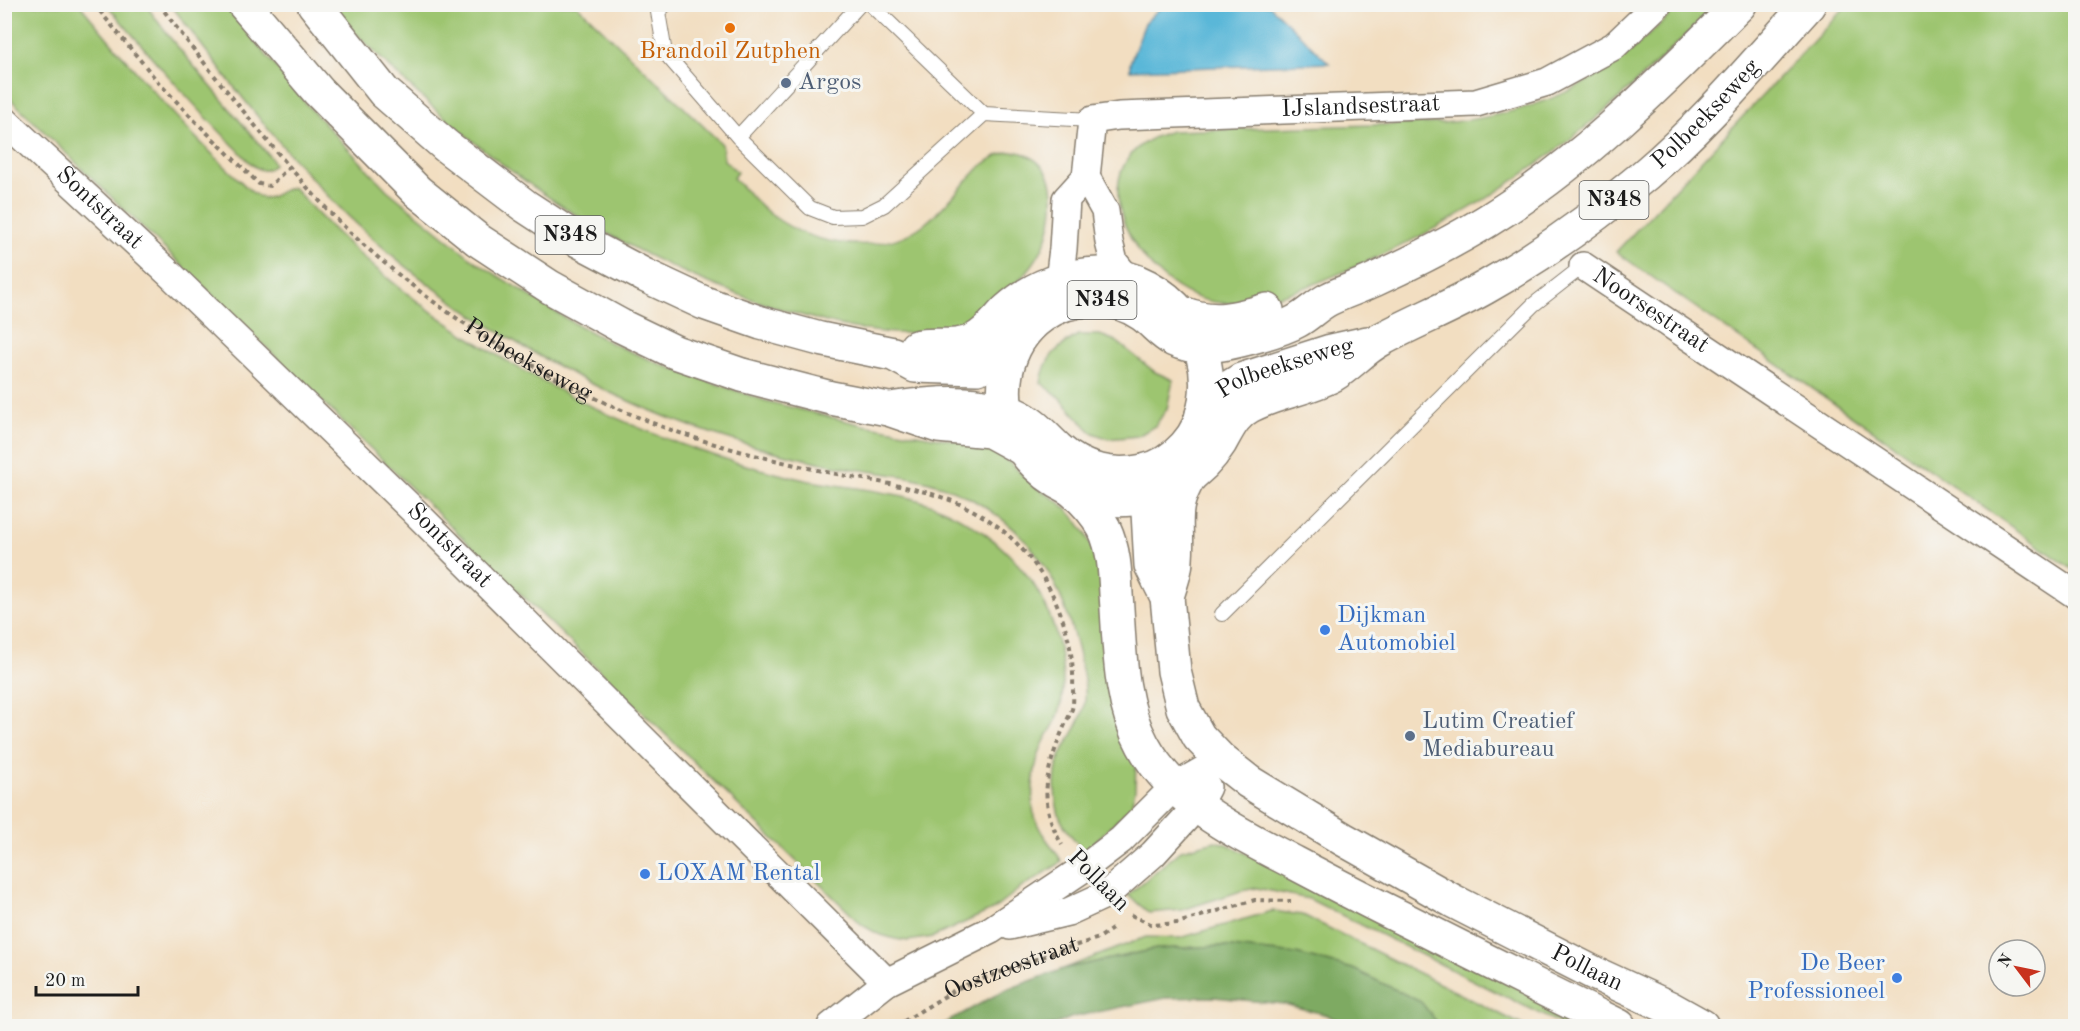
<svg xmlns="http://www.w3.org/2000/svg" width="2080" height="1031" font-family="'Old Standard TT',serif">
  <rect width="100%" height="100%" fill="#f6f6f2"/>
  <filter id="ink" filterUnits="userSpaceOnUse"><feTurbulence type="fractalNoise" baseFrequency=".0167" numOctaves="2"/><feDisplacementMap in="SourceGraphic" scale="12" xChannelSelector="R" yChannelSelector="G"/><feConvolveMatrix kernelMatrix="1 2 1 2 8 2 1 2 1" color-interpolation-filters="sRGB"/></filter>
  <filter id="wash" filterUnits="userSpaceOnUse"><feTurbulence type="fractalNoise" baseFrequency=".008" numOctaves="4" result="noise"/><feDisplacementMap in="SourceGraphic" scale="24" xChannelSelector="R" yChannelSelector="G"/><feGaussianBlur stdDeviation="1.35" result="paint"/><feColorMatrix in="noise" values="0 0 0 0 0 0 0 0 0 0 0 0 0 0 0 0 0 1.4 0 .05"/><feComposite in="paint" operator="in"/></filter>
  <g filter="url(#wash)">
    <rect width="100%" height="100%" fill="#f2dec1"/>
    <!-- green -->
    <path fill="#9dc570" stroke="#5c7046" stroke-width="1.5" d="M1848,4l227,1v566l-459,-319z
      M4,5h76c49,59 98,118 155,171 8,7 18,20 29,22 11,1 18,-11 30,-10 99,114 248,205 389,257 39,14 81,26 122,35 32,6 66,9 98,16 52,12 101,44 131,89 22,33 36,89 25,128 -3,11 -11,20 -16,31 -9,18 -15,60 -6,79 5,13 18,26 25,39l-43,27 -25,20 -61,28 -25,4 -13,-2 -17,-5 -16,-9 -857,-831z
      M107,5h39l21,29 104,124 3,6c-3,4 -7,7 -12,6 -10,-2 -20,-17 -28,-24 -45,-45 -86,-93 -127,-141z
      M171,5h54l84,102 78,83 89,72 89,56 46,25 51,22 104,36 97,24 112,19 20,9 15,10 27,25 22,14 15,15 12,17 14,34 36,194 -1,28 -4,17 -47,45c-7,-10 -19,-22 -24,-34 -6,-18 -7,-43 0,-61 7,-17 21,-32 24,-50 4,-18 -2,-37 -6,-55 -10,-42 -23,-78 -52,-111 -30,-32 -71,-55 -113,-63 -25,-5 -51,-7 -76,-12 -50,-10 -99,-23 -147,-40 -128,-47 -265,-130 -361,-229 -58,-60 -108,-126 -158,-192z
      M329,5h248l145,139 2,16 13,12 -4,6c13,12 26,28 40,38 41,30 107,41 150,9 22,-17 39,-40 58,-59 8,-6 17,-12 27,-14 20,-3 41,15 44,34 3,17 0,38 -6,54 -9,25 -28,42 -47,59 -16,15 -39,29 -61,32 -52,8 -105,-6 -154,-21 -186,-58 -324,-164 -455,-305z
      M1681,5h36c-42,40 -84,83 -129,120 -73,60 -154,109 -240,145 -40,17 -83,36 -126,33 -84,-6 -158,-144 -50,-172l271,-8c65,-6 128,-24 180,-66 20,-16 39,-35 58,-52z
      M1078,335h22l16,6 39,31 18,8 -6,29 -12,17 -17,10 -30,3 -17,-7 -34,-37 -16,-12c4,-27 15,-34 37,-48z
      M1215,841l14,4 366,181h-30l-256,-127 -52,-11 -16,3 -59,19 -33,3 -21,-18 53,-45z
      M1272,911l31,4 221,111h-84l-19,-24 -68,-33 -57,-15 -74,-8 -65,3 -94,20 83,-32 34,1z"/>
    <!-- forest -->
    <path fill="#7eaa62" stroke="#4d633f" stroke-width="1.5" d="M1222,946l74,8 57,15 68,33 19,24h-90l-23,-11 -43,-11 -70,-7 -48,1 -93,19 -22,9h-111l63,-35 60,-22 93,-20z"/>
    <!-- water -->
    <path fill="#5ab7d8" stroke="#3b6a7a" stroke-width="1.5" d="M1269,5l60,58 -199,7v-7l15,-40 18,-18z"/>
  </g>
  <g filter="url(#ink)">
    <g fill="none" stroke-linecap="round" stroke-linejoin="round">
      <!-- lane casing -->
      <g stroke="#877d6e" stroke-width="16">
        <path id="lane" d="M666,4l-8,8 7,41 73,84
          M860,4l-122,133 72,71 23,9 29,-1 22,-11 100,-91
          M870,4l114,110 108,6
          M1222,614l311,-309 50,-39"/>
      </g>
      <!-- street casing -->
      <g stroke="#877d6e" stroke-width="30">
        <g id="street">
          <path id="s3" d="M4,120l169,157 240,233 474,472"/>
          <path id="s4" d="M1583,266l493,329"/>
          <path id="s5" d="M1127,278l-13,-16 -5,-20 -4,-31 -19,-34 6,-57 27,-4 357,-13 71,-21 67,-36 44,-42"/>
          <path d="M1059,281l4,-32 3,-50 20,-22"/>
          <path d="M1010,926l58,-14 39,-18 46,-40 44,-48 10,-19"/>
          <path d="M831,1026l56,-44 104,-52 93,-62 37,-28 53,-53 47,-27"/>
        </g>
      </g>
      <!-- secondary casing -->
      <g stroke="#877d6e" stroke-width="36">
        <g id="secondary">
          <path d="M1072,490c13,11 24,23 32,38 10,21 11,44 12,66 4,50 2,106 27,151 32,59 95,88 152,118 36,19 72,38 109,56 71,36 143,72 215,107"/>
          <path id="s6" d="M1149,496l-1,16 3,53 16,32 7,74 9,37 16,29 22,23 28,22 94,57 110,62 141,72 74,34 34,19"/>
          <path d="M1167,597c3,-12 9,-25 9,-37 3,-36 -7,-50 14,-84"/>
        </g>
      </g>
      <!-- primary casing -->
      <g stroke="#877d6e" stroke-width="36">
        <g id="primary">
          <path d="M244,4l75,88 98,99 61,49 72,47 71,39 54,26 67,23 89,23 57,11 50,17 52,5 33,18"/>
          <path d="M314,4l70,88 62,54 79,60 49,32 70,37 60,28 57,20 59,16 73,15 22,12 62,2 18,-6 17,-10"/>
          <path id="s7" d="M1740,4c-79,79 -157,158 -253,217 -36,22 -74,41 -113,59 -15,7 -31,12 -45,19 -12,6 -21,16 -32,22 -16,9 -57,20 -75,23 -17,3 -33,3 -48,-4 -12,-6 -20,-17 -31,-25 -29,-21 -72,-20 -101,1 -20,14 -31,33 -36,57 -13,72 55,134 126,126 37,-5 68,-24 88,-56 8,-14 14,-29 30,-37 26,-14 57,-17 83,-31 17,-10 30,-26 47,-35 35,-19 71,-33 106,-53 56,-32 110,-71 160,-113 60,-51 110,-112 163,-170"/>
          <path d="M1182,313c32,12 53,6 85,-3"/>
          <path d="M896,408c39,-5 83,-9 120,7 18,8 28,21 42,34 23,21 54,29 85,22 17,-3 30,-12 42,-25 11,-12 18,-28 20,-44 11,-64 -38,-125 -103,-128 -34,-1 -70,13 -95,36 -11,11 -19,23 -33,30 -19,10 -39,2 -58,7"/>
          <path id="s8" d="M1202,414l21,-23 18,-11 90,-29 36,-8"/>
        </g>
      </g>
      <!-- path -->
      <g stroke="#877d6e" stroke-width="4" stroke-dasharray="4.5 4.5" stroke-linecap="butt">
        <path d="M94,4l65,79 35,37 65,64 11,2 19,-19"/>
        <path id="s1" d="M159,4c33,45 68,87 103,130 29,35 59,71 92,102 85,79 189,143 296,186 56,22 114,36 172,49 77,17 150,17 205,84 30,36 48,86 46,133 0,7 1,14 -1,21 -3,8 -8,17 -11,25 -17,43 -22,70 1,111"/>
        <path d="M1131,915l22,10 24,-2 78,-23 36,1"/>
        <path id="s2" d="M896,1026l62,-38 103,-38 38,-12 16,-11"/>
      </g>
      <!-- lane -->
      <use href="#lane" stroke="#fff" stroke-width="14"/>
      <!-- street -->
      <use href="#street" stroke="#fff" stroke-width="27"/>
      <!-- secondary -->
      <use href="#secondary" stroke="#fff" stroke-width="33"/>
      <!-- primary -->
      <use href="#primary" stroke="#fff" stroke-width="33"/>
    </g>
  </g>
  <!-- markers -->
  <circle fill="#e8710a" stroke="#f6f6f2" stroke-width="2" cx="730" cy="28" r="6"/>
  <g fill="#5c6f8a" stroke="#f6f6f2" stroke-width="2">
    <circle cx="786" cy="83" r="6"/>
    <circle cx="1410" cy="736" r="6"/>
  </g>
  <g fill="#3f7fe0" stroke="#f6f6f2" stroke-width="2">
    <circle cx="1325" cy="630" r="6"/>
    <circle cx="645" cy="874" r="6"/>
    <circle cx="1897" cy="978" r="6"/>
  </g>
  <g text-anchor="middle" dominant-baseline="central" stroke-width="6" stroke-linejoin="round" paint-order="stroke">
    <!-- shield labels -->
    <g fill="#f6f6f2" stroke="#5d5d5c" stroke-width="1.5">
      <rect x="1579.5" y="181" width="69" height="38" rx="4.5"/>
      <rect x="535.5" y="216" width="69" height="38" rx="4.5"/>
      <rect x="1067.5" y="281" width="69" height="38" rx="4.5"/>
    </g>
    <g font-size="22" font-weight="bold" fill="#1c1c1c">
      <text x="1614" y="200">N348</text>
      <text x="570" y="235">N348</text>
      <text x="1102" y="300">N348</text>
    </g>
    <!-- food labels -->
    <g font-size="24" fill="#c56008" stroke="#f6f6f2">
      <text x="730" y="52">Brandoil Zutphen</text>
    </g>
    <!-- service labels -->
    <g font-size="24" fill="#4e5e75" stroke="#f6f6f2" text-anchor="start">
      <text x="798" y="83">Argos</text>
      <text x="1422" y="722">Lutim Creatief<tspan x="1422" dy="28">Mediabureau</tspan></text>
    </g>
    <!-- street labels -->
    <g font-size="24" fill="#1c1c1c" stroke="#f6f6f2">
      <text stroke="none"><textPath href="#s5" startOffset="438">IJslandsestraat</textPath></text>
      <text stroke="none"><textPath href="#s7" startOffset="1802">Polbeekseweg</textPath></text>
      <text stroke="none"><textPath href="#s3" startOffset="130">Sontstraat</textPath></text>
      <text stroke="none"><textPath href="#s4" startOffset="81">Noorsestraat</textPath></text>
      <text stroke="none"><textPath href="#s1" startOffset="518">Polbeekseweg</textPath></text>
      <text stroke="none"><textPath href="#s8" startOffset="98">Polbeekseweg</textPath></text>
      <text stroke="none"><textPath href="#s3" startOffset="616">Sontstraat</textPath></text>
      <text transform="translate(1098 881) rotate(45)">Pollaan</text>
      <text stroke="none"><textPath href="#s6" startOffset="704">Pollaan</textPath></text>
      <text stroke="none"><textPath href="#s2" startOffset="130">Oostzeestraat</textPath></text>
    </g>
    <!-- shop labels -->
    <g font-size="24" fill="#366cbe" stroke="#f6f6f2" text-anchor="start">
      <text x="1337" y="616">Dijkman<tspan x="1337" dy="28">Automobiel</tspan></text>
      <text x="657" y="874">LOXAM Rental</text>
      <text x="1885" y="964" text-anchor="end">De Beer<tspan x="1885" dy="28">Professioneel</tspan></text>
    </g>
  </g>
  <!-- margin -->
  <rect width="2080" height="1031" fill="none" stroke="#f6f6f2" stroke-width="24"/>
  <!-- north arrow -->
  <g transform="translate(2017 968) rotate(302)"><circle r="28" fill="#f6f6f2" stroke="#9f9f9c" stroke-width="1.5"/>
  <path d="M0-4.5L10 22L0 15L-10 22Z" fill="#c8321e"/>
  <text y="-9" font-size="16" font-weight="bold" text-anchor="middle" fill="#1c1c1c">N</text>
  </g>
  <!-- scale -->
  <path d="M36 986v9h102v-9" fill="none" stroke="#1c1c1c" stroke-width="3"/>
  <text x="45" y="986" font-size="18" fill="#1c1c1c" stroke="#f6f6f2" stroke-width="4.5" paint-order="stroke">20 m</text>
</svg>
